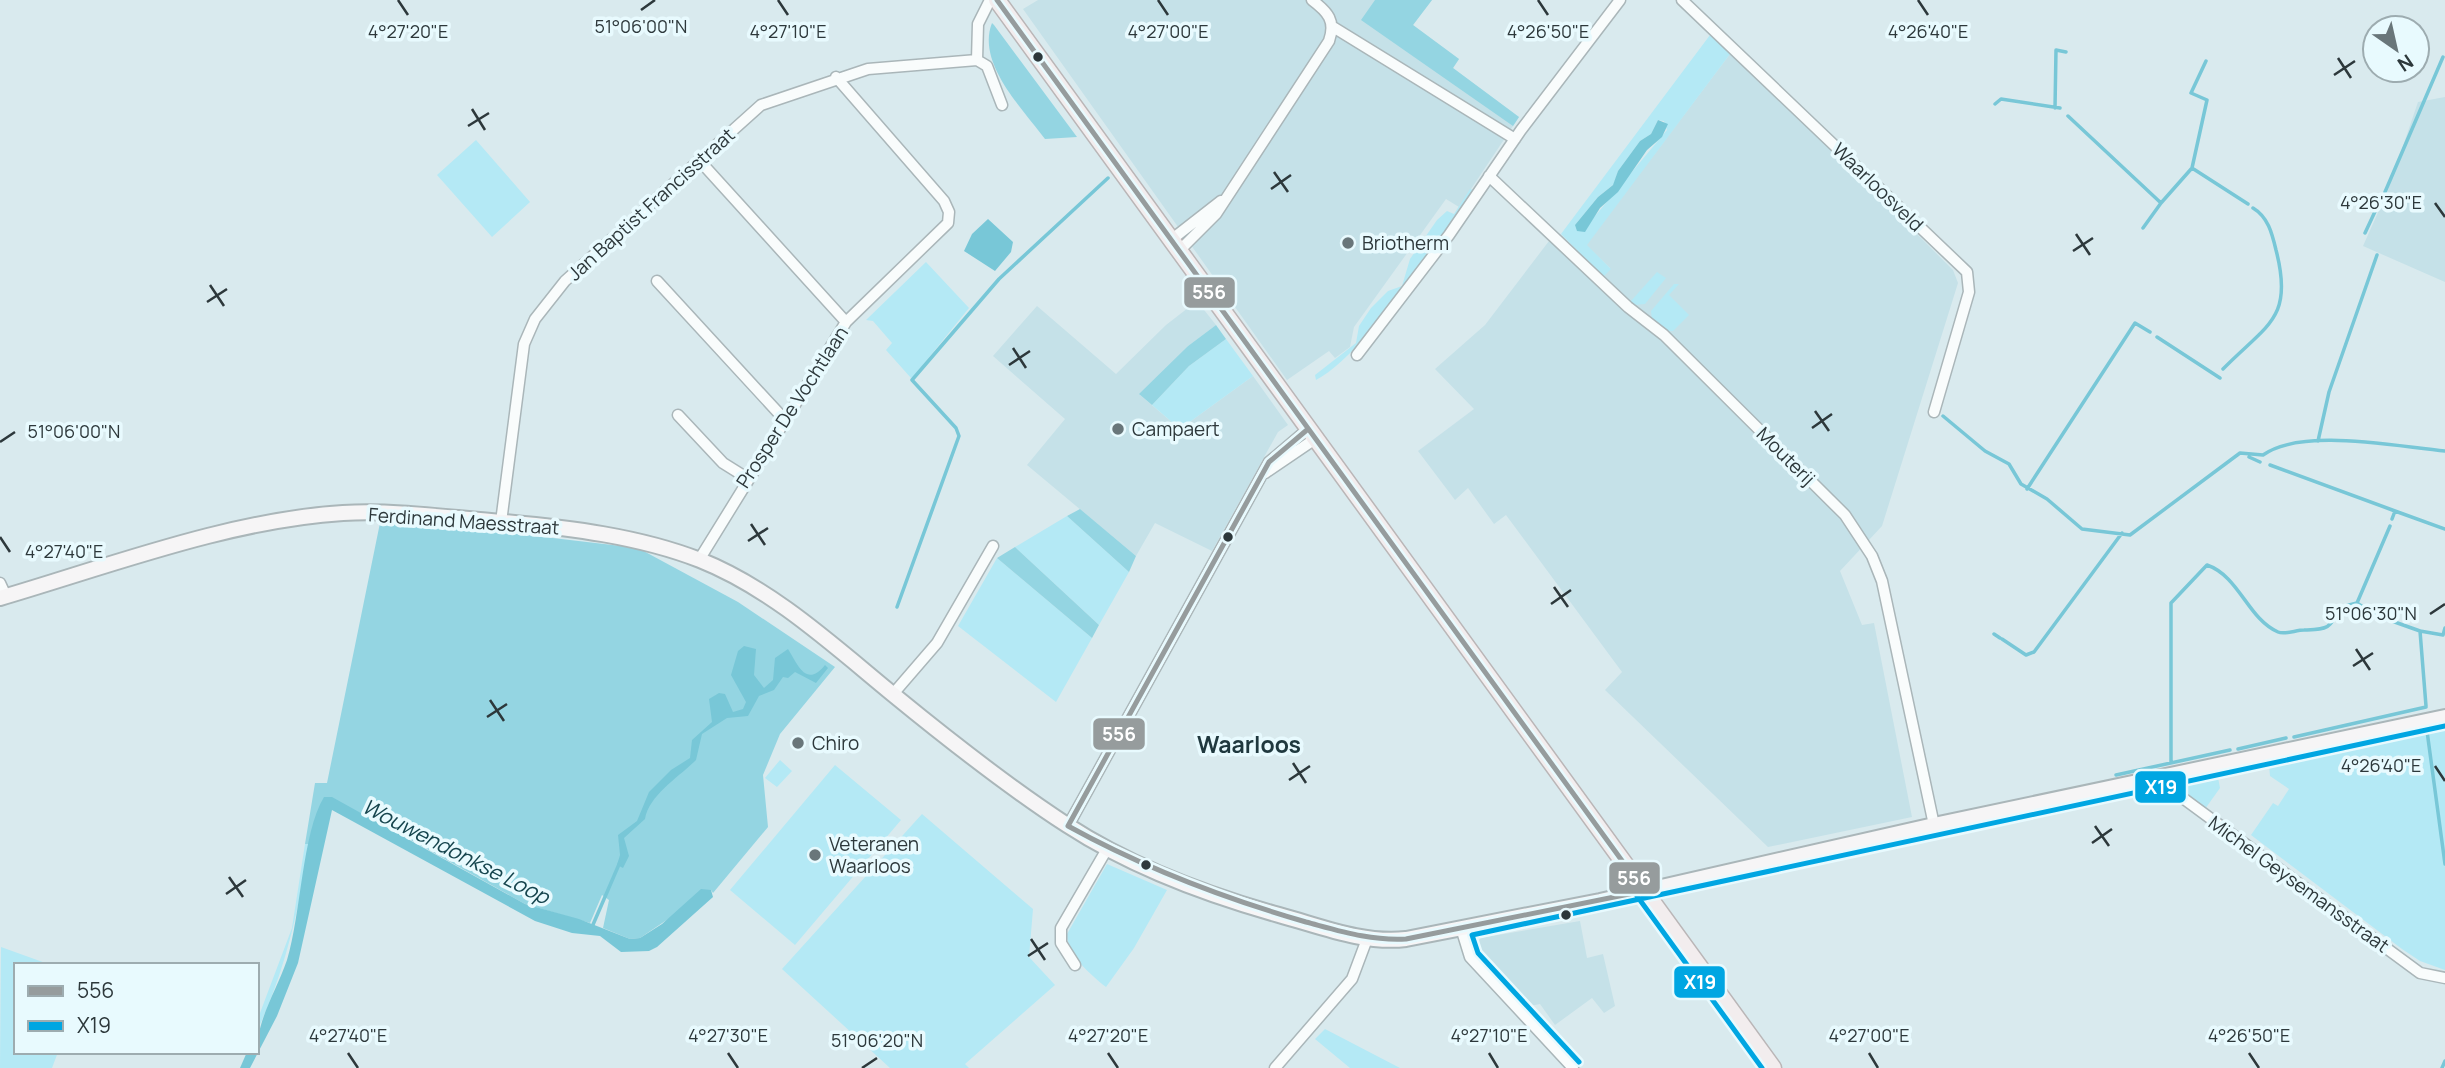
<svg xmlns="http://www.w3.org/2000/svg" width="2445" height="1068" font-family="Manrope,sans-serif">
  <rect width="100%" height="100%" fill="#d9eaee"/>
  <!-- built -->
  <path fill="#c5e1e8" d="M1038,0h394l-19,25 46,34 -6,9 66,49 -60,90 -13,-8 -92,128 -4,20 -15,11 -6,-7 -42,29 -264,-371z
    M1733,50l220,220 5,13 -76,243 -42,45 22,54 12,-2 38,194 -144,30 -163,-157 17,-18 -116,-157 -12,9 -26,-36 -13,12 -37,-49 56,-42 -39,-40 50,-44 64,-84 11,-7 43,43 7,-9 -24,-23z
    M2445,97v185l-82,-36 25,-56 30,-88z
    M1197,301l19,24 -28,21 -48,49 40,34 73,-53 35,49 -10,7 -66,119 -57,-28 -19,33 -109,-91 38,-46 -72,-63 44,-50 79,68 50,-49z
    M1580,921l7,37 16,-4 12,52 -11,7 -12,-15 -37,27 -15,-21 -10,2 -53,-55 3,-13z"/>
  <!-- green -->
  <path fill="#b4e9f5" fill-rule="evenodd" d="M1713,31l20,19 -146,195 24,24 -8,8 -42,-43zM1658,120l6,1 3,9 -77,92 -15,3 23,-28 16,-13 4,-13 22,-30 11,-7z
    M476,140l54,62 -38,35 -55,-62z
    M1470,189l4,1c-30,47 -112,167 -158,190l-1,-5 41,-32 3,-17 12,-18 17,-17 14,-5 8,-27 27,-39 10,-9 7,3z
    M926,262l43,46 -56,69 -2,1 -25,-28 6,-7 -19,-22 -7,-1z
    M1657,272l9,6 -21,26 -11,1 -4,-3z
    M1674,284h5l-10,11 20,20 -16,16h-5l-16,-12 -1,-8z
    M1226,339l27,37 -73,53 -28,-24 37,-39z
    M1067,516l62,56 -30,53 -84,-78z
    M997,558l95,80 -36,64 -98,-76z
    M2445,730v240l-25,-9 -18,-12 -151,-114 22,-32 5,3 11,-17 -19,-13 -1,-10z
    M780,760l12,11 -15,16 -12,-9z
    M835,765l66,55 -106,125 -65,-55z
    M2217,772l3,16 -15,21 -25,-17 -1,-11z
    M922,814l111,95 -4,48 26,28 -90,79 4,4h-79l-108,-99z
    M305,844h5c-12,67 -24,125 -53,187v-10l35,-93z
    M1107,864l60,26 -33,58 -28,39c-15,-12 -39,-32 -39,-53z
    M1,947l50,18h-35v87h42l-6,16h-52z
    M1325,1029l75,39h-50l-35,-29z"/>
  <!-- forest -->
  <path fill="#94d5e2" d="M1375,0h57l-19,25 46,34 -6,9 66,49 -6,9 -152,-106z
    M992,23l2,2 83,112 -32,2c-22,-30 -69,-76 -53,-116z
    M1216,325l10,14 -37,27 -37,39 -13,-11 49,-48z
    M1080,509l56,47 -7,16 -62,-56z
    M381,518l257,30 100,54 97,65 -55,67 -17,41 5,52 -55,66 -2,-3 -71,48 -10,1 -27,-11 6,-28 -7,-5 -12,28 -65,-19 -148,-83 -52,-24 -15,47h-5l10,-61h12z
    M1015,547l84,78 -7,13 -95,-80z"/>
  <!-- water -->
  <path fill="#78c7d7" d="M1658,120l10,4 -6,13 -15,13 -29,42 -18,16 -15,24 -8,-1 -2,-6 23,-28 15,-12 5,-14 22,-30 11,-7z
    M988,219l25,23 -2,10 -16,19 -31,-20 8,-17z
    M744,646l12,3 -2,26 10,13 9,-8 2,-22 13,-9c9,14 18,40 37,16l3,3 -12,15 -21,-11 -7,6 -5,-1 -9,13 -15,6 -11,20 -21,2 -25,16 -6,26c-17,17 -47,35 -51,59l-21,19 5,18 -6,12 -6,-3 3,-10 -2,-20 19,-14 12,-29 22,-22 19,-12 2,-18 20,-18 -3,-23 10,-6 6,1 8,18 10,-3 3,-7 -15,-27 7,-24z
    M324,797h8l193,107 54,15 51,20 10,-1 22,-14 39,-35 10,1 2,7 -56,50 -8,4 -28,1 -21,-16 -28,-3 -37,-12 -203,-111 -34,153 -21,53 -27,52h-10l7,-16h10c0,-33 19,-60 30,-92 14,-45 15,-127 37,-163z"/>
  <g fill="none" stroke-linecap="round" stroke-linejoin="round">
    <!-- stream -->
    <path stroke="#78c7d7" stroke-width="3.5" d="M1995,104l6,-5 59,9
      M2055,108l1,-58 10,2
      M2068,116l93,87 -18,25
      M2192,168l56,36
      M2385,192l58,-135
      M2161,203l31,-35 15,-68 -16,-7 15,-32
      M2365,233l14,-30
      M2157,337l63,41
      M2223,369c44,-45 71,-50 53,-119 -4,-17 -8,-33 -23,-42
      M1943,416l42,35 24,13 12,20 26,15 35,30 48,6 110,-82 23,2c39,-28 135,-8 182,-4
      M2318,441l11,-49 48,-137
      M2249,457l11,5
      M2270,465l125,46
      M2027,489l108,-166 15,9
      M2392,519l3,-8 50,18
      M2390,526l-33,77 18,12 45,16
      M897,607l62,-171 -3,-8 -44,-48 87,-101 109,-101
      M1994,634l6,4
      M2002,639l24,16 8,-3 88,-119
      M2426,706l-6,-75 23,4 2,-7
      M2427,731l18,133
      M2294,737l132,-30
      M2238,749l48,-11
      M2293,759l152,-32
      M2171,763v-160l36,-38c32,11 41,54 71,67 7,3 18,-2 26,-2 25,-1 24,0 37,-23l16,-4
      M2251,768l33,-7
      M2116,775l114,-25
      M2182,784l35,-8
      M2107,799l40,-9
      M2021,818l78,-18
      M1960,830l52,-11
      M1781,869l170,-37
      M592,927l28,-65
      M2442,1068l3,-7"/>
    <!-- street casing -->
    <g stroke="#aab6b9" stroke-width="13">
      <path id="street" d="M1682,0l285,272 2,20 -35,120
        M1333,27l182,112
        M977,60l10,6 15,39
        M699,160l147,162
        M1489,176l139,131 36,28 181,180 27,41 10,25 52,244
        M1171,240l50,-39
        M1179,251l37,-37 113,-173c7,-20 -1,-29 -17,-41
        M657,281l127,138
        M1357,355l92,-120 72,-105 99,-130
        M678,415l45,48 24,15
        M1265,473l50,-34
        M501,522l23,-178 11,-25 30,-38 196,-176 107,-36 109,-9 1,-36 12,-24
        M699,560l147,-238 102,-99 1,-11 -5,-11 -108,-124
        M0,583l6,13
        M893,694l44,-51 56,-97
        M2157,779l263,194 25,5
        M1068,826l201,-364 39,-33
        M1461,928l9,29 103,111
        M1075,965l-14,-22v-15l46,-79
        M1275,1068l77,-89 15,-40"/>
    </g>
    <!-- secondary casing -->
    <g stroke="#aab6b9" stroke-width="18">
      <path id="secondary" d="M0,598c109,-32 230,-78 343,-85 54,-3 107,5 161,9 66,6 134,14 196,38 73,29 135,87 195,136 55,45 112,90 172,129 63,41 140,70 212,90 41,11 84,29 127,24l194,-38 334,-76 511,-108"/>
    </g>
    <!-- primary casing -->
    <g stroke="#bab6b7" stroke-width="19">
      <path id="primary" d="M997,0l776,1068"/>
    </g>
    <!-- street -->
    <use href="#street" stroke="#f9fcfc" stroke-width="10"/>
    <!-- secondary -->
    <use href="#secondary" stroke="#f6f5f6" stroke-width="14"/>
    <!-- primary -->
    <use href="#primary" stroke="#f2edee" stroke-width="16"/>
    <!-- bus-1 casing -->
    <g stroke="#e8fafe" stroke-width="10">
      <path id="bus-1" d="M997,0l647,891 -238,48c-35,2 -66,-8 -100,-17 -83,-24 -162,-54 -238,-96l201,-364 39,-33"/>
    </g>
    <!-- bus-2 casing -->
    <g stroke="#e8fafe" stroke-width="10">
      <path id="bus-2" d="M1637,896l125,172
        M1579,1062l-101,-109 -6,-18 973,-209"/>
    </g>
    <!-- bus-1 -->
    <use href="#bus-1" stroke="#969c9d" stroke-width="5"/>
    <!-- bus-2 -->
    <use href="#bus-2" stroke="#00a6e2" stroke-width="5"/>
  </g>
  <!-- ticks -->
  <path fill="none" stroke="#2d383b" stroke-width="2.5" d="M398,0l10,15M778,0l10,15M1158,0l10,15M1538,0l10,15M1918,0l10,15M641,10l14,-10M2338,58l13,20M2334,75l21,-14M472,109l13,21M468,126l21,-13M1274,172l14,20M1271,189l20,-14M2435,203l10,14M2076,234l14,21M2073,251l20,-13M210,285l14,21M207,302l20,-13M1013,348l13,20M1009,365l21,-14M1815,411l14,20M1812,428l20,-14M0,442l15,-10M751,524l14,21M0,537l10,15M748,541l20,-13M1554,587l14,20M1551,604l20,-14M2430,614l15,-10M2356,649l14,21M2353,666l20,-13M490,700l14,21M487,717l20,-13M1293,763l13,20M2435,766l10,15M1289,780l21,-14M2095,826l14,20M2092,843l20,-14M229,877l14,20M226,894l20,-14M1031,939l14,21M1028,956l20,-13M348,1053l10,15M728,1053l10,15M1108,1053l10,15M1489,1053l9,15M1869,1053l9,15M2249,1053l10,15M862,1068l15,-10"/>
  <!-- markers -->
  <g fill="#2d383b" stroke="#e8fafe" stroke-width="2.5">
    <circle cx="1038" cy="57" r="6"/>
    <circle cx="1228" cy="537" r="6"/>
    <circle cx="1146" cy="865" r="6"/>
    <circle cx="1566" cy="915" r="6"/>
  </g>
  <g fill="#69767a" stroke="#e8fafe" stroke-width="2.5">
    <circle cx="1348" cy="243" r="7"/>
    <circle cx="1118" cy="429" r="7"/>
    <circle cx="798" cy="743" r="7"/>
    <circle cx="815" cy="855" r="7"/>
  </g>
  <g text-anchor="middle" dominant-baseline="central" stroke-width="7" stroke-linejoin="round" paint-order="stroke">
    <!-- street labels -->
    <g font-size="19" fill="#2d383b" stroke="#e8fafe">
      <text transform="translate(1878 187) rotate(44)">Waarloosveld</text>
      <text transform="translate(651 204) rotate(-42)">Jan Baptist Francisstraat</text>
      <text transform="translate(792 407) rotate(-57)">Prosper De Vochtlaan</text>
      <text transform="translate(1786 456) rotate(45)">Mouterij</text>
      <text transform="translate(464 521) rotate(4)">Ferdinand Maesstraat</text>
      <text transform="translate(2299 884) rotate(36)">Michel Geysemansstraat</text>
    </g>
    <!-- poi labels -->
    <g font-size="19" fill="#2d383b" stroke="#e8fafe" text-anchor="start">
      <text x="1362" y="243">Briotherm</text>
      <text x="1132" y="429">Campaert</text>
      <text x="812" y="743">Chiro</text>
      <text x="829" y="844">Veteranen<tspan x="829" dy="22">Waarloos</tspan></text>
    </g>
    <!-- water labels -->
    <g font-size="21" font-style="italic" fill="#16454e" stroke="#e8fafe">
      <text transform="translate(456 851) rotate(27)">Wouwendonkse Loop</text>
    </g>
    <!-- quarter labels -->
    <g font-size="23" font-weight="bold" fill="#1f383e" stroke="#e8fafe">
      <text x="1249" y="744">Waarloos</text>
    </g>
  </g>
  <g font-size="18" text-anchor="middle" fill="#2d383b" stroke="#e8fafe" stroke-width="7" stroke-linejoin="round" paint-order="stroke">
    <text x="641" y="33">51°06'00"N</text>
    <text x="408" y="38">4°27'20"E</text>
    <text x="788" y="38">4°27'10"E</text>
    <text x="1168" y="38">4°27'00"E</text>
    <text x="1928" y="38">4°26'40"E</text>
    <text x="1548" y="38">4°26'50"E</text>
    <text x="2381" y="209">4°26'30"E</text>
    <text x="74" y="438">51°06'00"N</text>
    <text x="64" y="558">4°27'40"E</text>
    <text x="2371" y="620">51°06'30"N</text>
    <text x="2381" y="772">4°26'40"E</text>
    <text x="348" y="1042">4°27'40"E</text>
    <text x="728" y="1042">4°27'30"E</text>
    <text x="1108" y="1042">4°27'20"E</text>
    <text x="1489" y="1042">4°27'10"E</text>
    <text x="1869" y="1042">4°27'00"E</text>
    <text x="2249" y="1042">4°26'50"E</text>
    <text x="877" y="1047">51°06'20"N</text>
  </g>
  <g stroke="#e8fafe" stroke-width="2.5">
    <rect x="1183" y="276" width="53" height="33" rx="7" fill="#969c9d"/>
    <rect x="1092" y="717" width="54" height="34" rx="7" fill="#969c9d"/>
    <rect x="2134" y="770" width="53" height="34" rx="7" fill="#00a6e2"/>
    <rect x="1608" y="861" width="53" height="34" rx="7" fill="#969c9d"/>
    <rect x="1673" y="965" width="53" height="34" rx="7" fill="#00a6e2"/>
  </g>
  <g font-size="19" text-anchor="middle" font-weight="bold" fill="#fff">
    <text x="1209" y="299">556</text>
    <text x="1119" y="741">556</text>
    <text x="2161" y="794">X19</text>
    <text x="1634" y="885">556</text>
    <text x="1700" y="989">X19</text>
  </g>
  <!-- legend -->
  <rect x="14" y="963" width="245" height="91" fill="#e8fafe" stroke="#9dacb0" stroke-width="2"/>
  <rect x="28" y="986" width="35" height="10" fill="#969c9d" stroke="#9dacb0" stroke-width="2"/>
  <text x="77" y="998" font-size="21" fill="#2d383b">556</text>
  <rect x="28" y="1021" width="35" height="10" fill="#00a6e2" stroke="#9dacb0" stroke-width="2"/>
  <text x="77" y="1033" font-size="21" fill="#2d383b">X19</text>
  <!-- north arrow -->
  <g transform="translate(2396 49) rotate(146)"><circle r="33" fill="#e8fafe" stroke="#9dacb0" stroke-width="2"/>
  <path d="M0-5L12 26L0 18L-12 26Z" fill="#69767a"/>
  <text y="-10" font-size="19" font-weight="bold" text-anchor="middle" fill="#2d383b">N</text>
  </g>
</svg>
